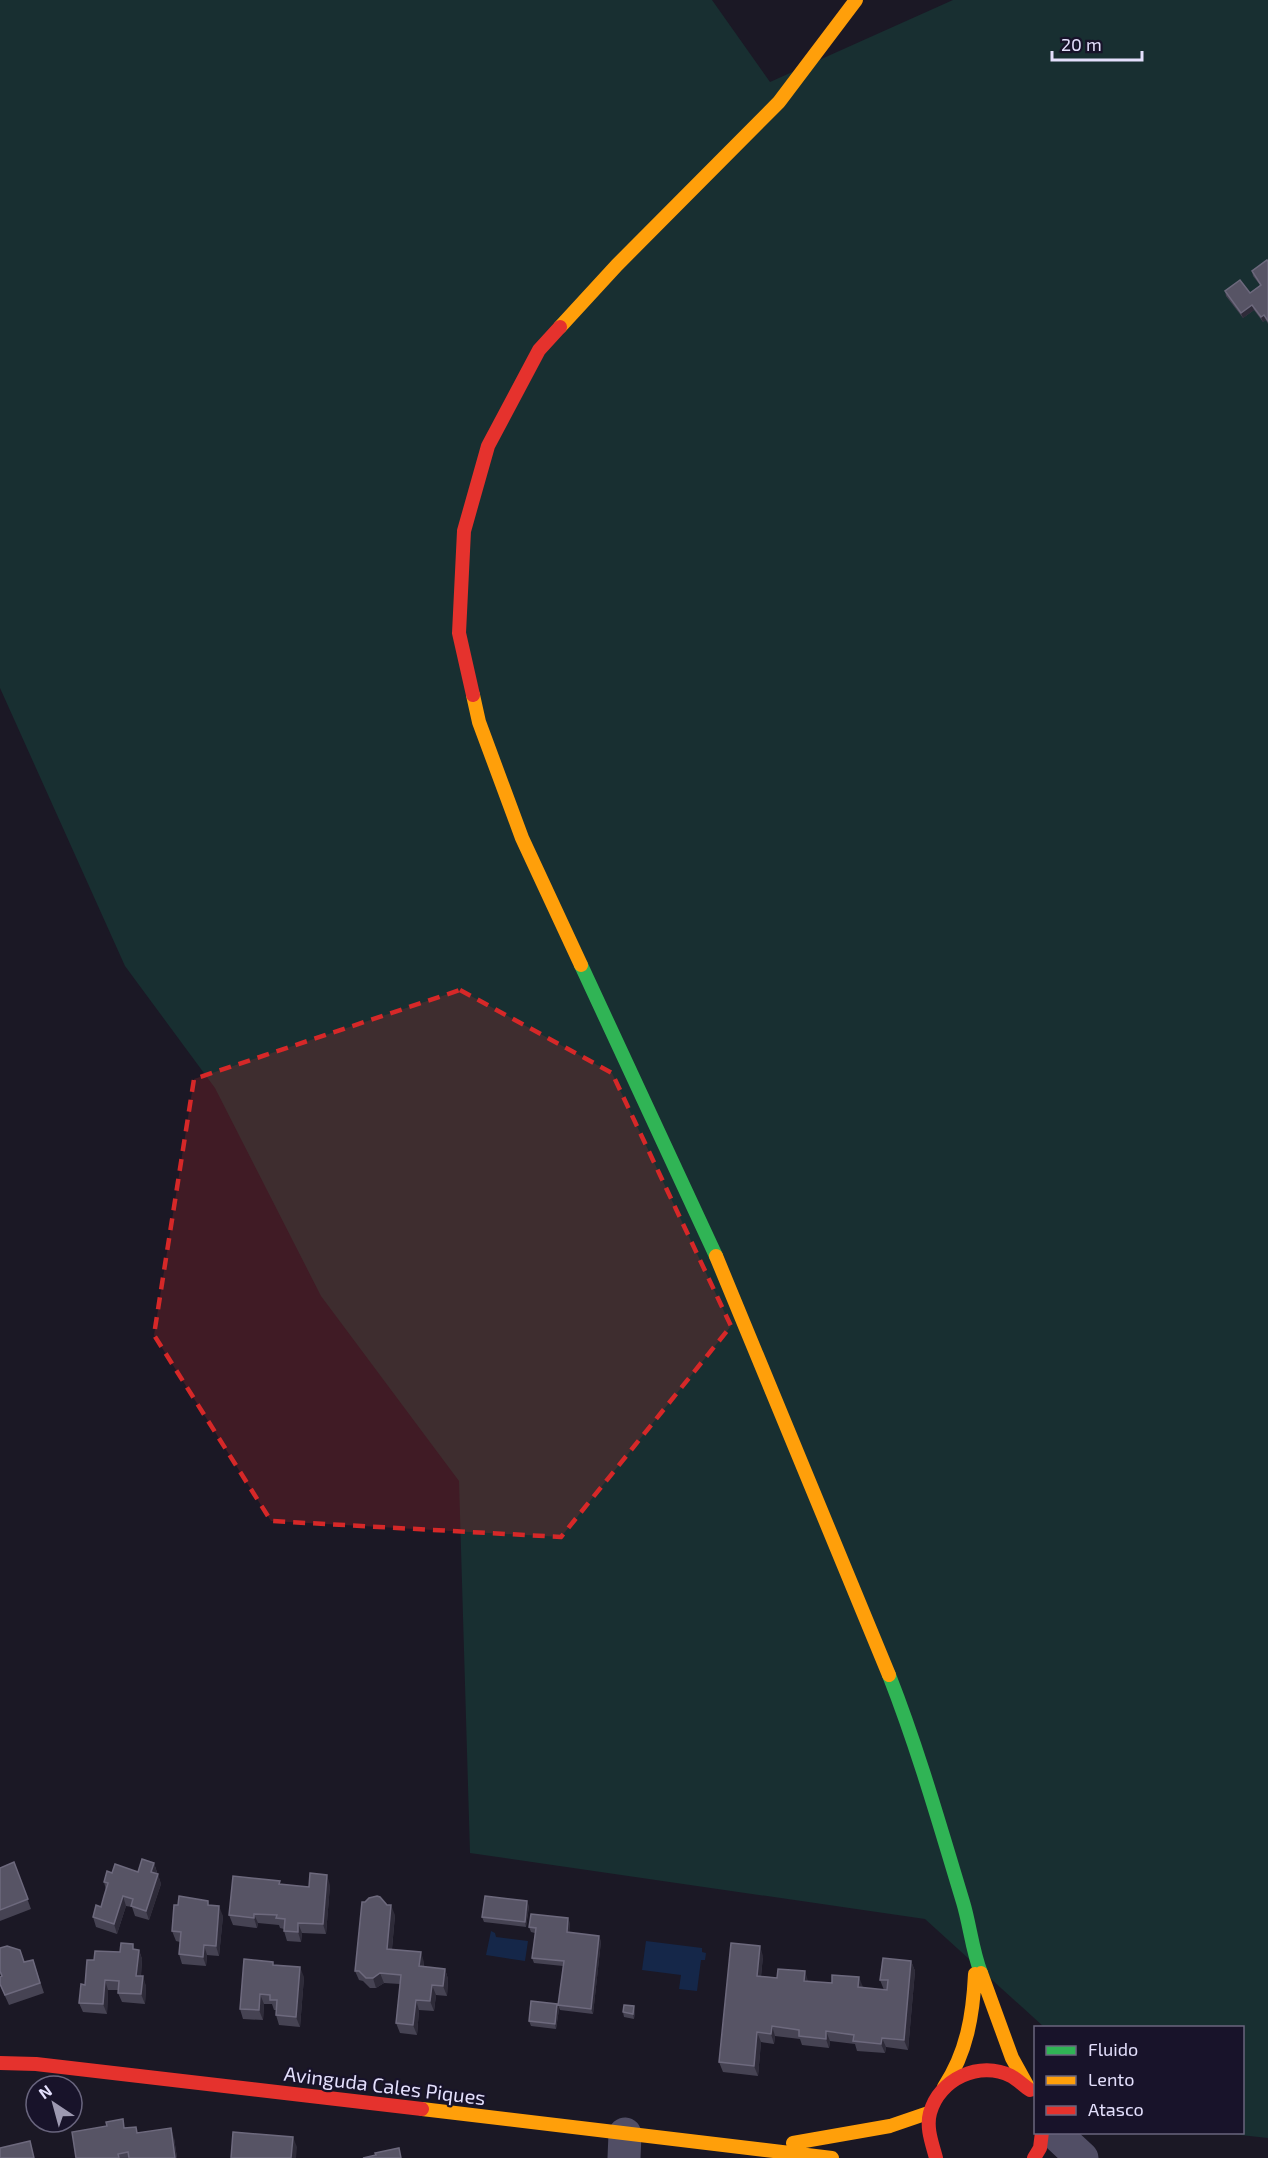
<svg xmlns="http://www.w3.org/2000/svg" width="1268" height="2158" font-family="'Exo 2',sans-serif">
  <rect width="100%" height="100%" fill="#1b1825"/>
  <!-- green -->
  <path fill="#182f31" d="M0,0h712l58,82 183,-82h315v2138l-46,-5 20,-1v-104l-198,-1 -119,-108 -455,-66 -11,-372 -138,-185 -106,-208 -90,-122 -125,-278z"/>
  <!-- water -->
  <path fill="#152749" d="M491,1931l4,2 1,4 32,4 -3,20 -39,-6z
    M646,1941l56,7v4l4,1 -1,7h-4l-4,31 -18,-2 2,-14 -39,-5z"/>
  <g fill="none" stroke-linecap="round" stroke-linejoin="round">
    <!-- street -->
    <path stroke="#514e65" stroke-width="33" d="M1054,2132l28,26
      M624,2158l1,-24"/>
    <!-- fast -->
    <path stroke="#30b455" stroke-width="14" d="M581,965l135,291
      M889,1675c29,74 51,151 74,227 7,23 9,48 18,71"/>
    <!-- slow -->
    <path stroke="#ff9f0a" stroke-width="14" d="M560,327l57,-62 162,-163 77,-102
      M473,695l6,27 43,116 59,127
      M716,1256l173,419
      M981,1973l31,85 16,29
      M944,2087c23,-35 29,-72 31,-113
      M422,2109l410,49
      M793,2143l97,-17 38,-13"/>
    <!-- jam -->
    <path stroke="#e5322d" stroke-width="14" d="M473,695l-14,-62 5,-102 24,-85 51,-96 21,-23
      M0,2063l36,1 386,45
      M936,2158c-4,-15 -10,-30 -6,-45 9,-34 50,-53 81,-37 7,4 13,10 19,14
      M1034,2158l6,-10 2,-16"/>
  </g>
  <!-- wall -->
  <path fill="#464353" d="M1268,262v62l-2,-4 -3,2 -9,-12 -11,8 -17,-22 -1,-5 25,2 10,-8 -7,-9 -1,-5z
    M14,1862l17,47 -31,12v-53z
    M154,1863l7,21 -12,36 -14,-4 -3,-9 -6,-1 -9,28 -21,-7 -3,-10 8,-10 5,-17 -2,-8 8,-9 26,-1z
    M281,1884l28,3 21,-2 -4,49 -24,-1 -1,9 -14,-1 -3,-10v-2l-4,-1 -1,-3 -21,-2 -1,5 -24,-3 -4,-10z
    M365,1902l30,13 -3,34 32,13v5l21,2 3,10 -1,17 -11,-1 -2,16 -15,-1 -2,25 -17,-2 -4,-10 4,-39 -16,-1 -8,5h-6l-7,-7 -4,-1 -4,-9z
    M209,1905l14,11 -4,40 -12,-1 -1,11 -24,-2 -3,-10 1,-12 -4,-1 -4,-10z
    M529,1906l-3,21 -42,-5 -2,-5z
    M570,1923l-1,9 32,9 -8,73 -33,-4 -2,-5 5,-39 -29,-3 -2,-5 3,-25 -4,-1 -2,-5z
    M0,1948l24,14 9,-2 11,33 -35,12 -9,-20 1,-9 -1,-3z
    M136,1949l3,1 3,9 -1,17 5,10 -1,18 -23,-2 -4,-9 1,-3h-11l-1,24 -24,-2 -4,-9 6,-18 9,-25 26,-8z
    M763,1956l-2,20 123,14 -4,-10 31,-19 4,10 -7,79 -22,-3 -1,6 -28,-2 -2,-7 -25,-3 -1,7 -27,-3 -2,-6 -25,-3 -1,8 -13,-2 -3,34 -35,-4 -4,-10z
    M275,1965l29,12 -4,50 -21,-2 -3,-10v-5h-2l-2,-6h-8l-1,16 -20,-1 -3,-10z
    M557,2004l2,5 -3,20 -25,-3 -2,-5z
    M635,2011l-1,8 -10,-2 -1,-5z
    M126,2128l13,5 35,5 3,20h-101z"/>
  <!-- shaded-wall -->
  <path fill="#2e2b39" d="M1252,305l2,5 -11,8 -2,-5z
    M1264,315l2,5 -3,2 -2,-5z
    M154,1863l3,10 -2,8 -4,-9z
    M158,1874l3,10 -12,36 -3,-9z
    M327,1875l3,10 -4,49 -3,-10z
    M123,1896l3,10 -9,28 -3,-10z
    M527,1901l2,5 -3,21 -1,-5z
    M391,1905l4,10 -4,43 -4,-9z
    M219,1906l4,10 -4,40 -3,-10z
    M254,1914l4,9 -1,5 -3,-10z
    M568,1918l2,5 -1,14 -2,-5z
    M298,1923l4,10 -1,9 -3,-10z
    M599,1936l2,5 -8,73 -2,-5z
    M204,1945l3,10 -1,11 -3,-9z
    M760,1946l3,10 -3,30 -3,-10z
    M139,1950l3,9 -2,27 -4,-10z
    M421,1952l3,10 -1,14 -4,-10z
    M911,1961l4,10 -7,79 -4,-10z
    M300,1967l4,10 -4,50 -4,-10z
    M445,1969l3,10 -1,17 -4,-10z
    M805,1971l3,10h-4z
    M380,1973l4,10 -8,5 -3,-10z
    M143,1976l3,10 -1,18 -4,-10z
    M859,1977l4,10h-5z
    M105,1980l3,10 -1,24 -4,-10z
    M432,1985l4,10 -2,16 -4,-10z
    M260,1994l4,10 -1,16 -4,-10z
    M416,2000l3,10 -2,25 -4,-10z
    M557,2004l2,5 -3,20 -1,-5z
    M634,2006l1,5 -1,8 -1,-5z
    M772,2026l3,10 -1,8 -3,-10z
    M826,2031l4,10 -1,7 -3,-9z
    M757,2032l4,10 -3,34 -4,-10z
    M882,2038l4,9 -1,6 -4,-9z
    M171,2128l3,10 3,20h-2z
    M293,2137l4,10 -1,11h-5z"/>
  <!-- building -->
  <path fill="#575465" stroke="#6d697d" stroke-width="1.5" d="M1267,260l1,2v59l-4,-6 -3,2 -9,-12 -11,8 -16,-22 15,-11 10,13 11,-8 -9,-14z
    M142,1859l12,4 -3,9 7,2 -12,37 -15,-5 2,-7 -10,-3 -9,28 -21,-7 3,-12 5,2 3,-11 4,-13 -4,-1 3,-11 5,2 3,-9 23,8z
    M14,1862l14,37 -28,11v-42z
    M310,1873l17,2 -4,49 -25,-1v9l-14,-1 1,-12 -9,-1 1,-3 -23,-1v4l-25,-3 4,-39 47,5 -1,3 30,3z
    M179,1896l29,5v4l11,1 -3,40 -12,-1 -1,12 -24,-3 2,-22 -9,-1 2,-26h4z
    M377,1896l3,1 7,8h4l-4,44 34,3 -2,14 26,3 -2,17 -11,-1 -2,16 -14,-1 -3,25 -17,-2 5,-48 -21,-2 -7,5h-7l-7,-7h-4l7,-69h3l4,-4z
    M485,1896l42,5 -2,21 -43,-5z
    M531,1914l37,4 -1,14 32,4 -8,73 -33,-4 6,-44 -32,-3 4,-30 -7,-1z
    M121,1943l12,1v5l6,1 -3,26h7l-2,18 -23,-1 1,-12 -14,-1 -2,24 -24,-1 2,-19 4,1 2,-25h7l1,-9 25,1z
    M731,1943l29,3 -3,30 20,2 1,-9 27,2 -1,10 28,2v-8l27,2 -1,10 29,3 1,-10h-8l3,-22 28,3 -7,79 -22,-2 -1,6 -28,-3 1,-6 -28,-4v8l-27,-3v-6l-27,-4 -1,8 -14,-2 -3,34 -35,-4z
    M7,1946l13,4 4,12 9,-2 7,23 -35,12 -5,-11v-7l2,-1 -2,-5v-23z
    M244,1959l29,3v3l27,2 -4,50 -20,-2 1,-15h-7v-5l-10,-1 -1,16 -19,-1z
    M531,2001l26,3 -2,20 -26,-3z
    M624,2005l10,1 -1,8 -10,-2z
    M123,2119l1,9 12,-1 1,6 34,-5 4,30h-46l-1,-6 -10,2 1,4h-43l-4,-26 35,-6 -1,-4z
    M233,2132l60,5 -2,21h-60z
    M30,2141l4,17h-34v-10z
    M399,2148l2,10h-38l13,-3 -1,-2z"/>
  <!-- marked area -->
  <path fill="#d62828" fill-opacity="0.2" stroke="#d62828" stroke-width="4.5" stroke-dasharray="12 8" stroke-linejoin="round" d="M460,990l152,83 119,253 -170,211 -290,-16 -117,-186 40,-256z"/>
  <g text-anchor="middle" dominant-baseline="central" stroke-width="4.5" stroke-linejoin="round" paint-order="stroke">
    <!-- street labels -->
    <g font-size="20" fill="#e3dffc" stroke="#18132a">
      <text transform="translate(385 2085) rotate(7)">Avinguda Cales Piques</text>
    </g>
  </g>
  <!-- legend -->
  <rect x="1034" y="2026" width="210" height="108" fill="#18132a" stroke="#69657e" stroke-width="1.5"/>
  <rect x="1046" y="2046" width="30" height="9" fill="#30b455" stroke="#69657e" stroke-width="1.5"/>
  <text x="1088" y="2056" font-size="18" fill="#e3dffc">Fluido</text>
  <rect x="1046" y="2076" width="30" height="9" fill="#ff9f0a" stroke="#69657e" stroke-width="1.5"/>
  <text x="1088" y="2086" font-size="18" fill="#e3dffc">Lento</text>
  <rect x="1046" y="2106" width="30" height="9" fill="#e5322d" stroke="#69657e" stroke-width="1.5"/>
  <text x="1088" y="2116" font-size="18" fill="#e3dffc">Atasco</text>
  <!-- north arrow -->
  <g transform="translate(54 2104) rotate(324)"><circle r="28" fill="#18132a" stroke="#69657e" stroke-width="1.5"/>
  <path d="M0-4.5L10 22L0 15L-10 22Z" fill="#9d99b1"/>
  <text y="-9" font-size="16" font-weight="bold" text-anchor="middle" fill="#e3dffc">N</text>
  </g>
  <!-- scale -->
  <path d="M1052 51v9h90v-9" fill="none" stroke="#e3dffc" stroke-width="3"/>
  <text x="1061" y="51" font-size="18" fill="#e3dffc" stroke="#18132a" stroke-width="4.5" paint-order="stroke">20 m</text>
</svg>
